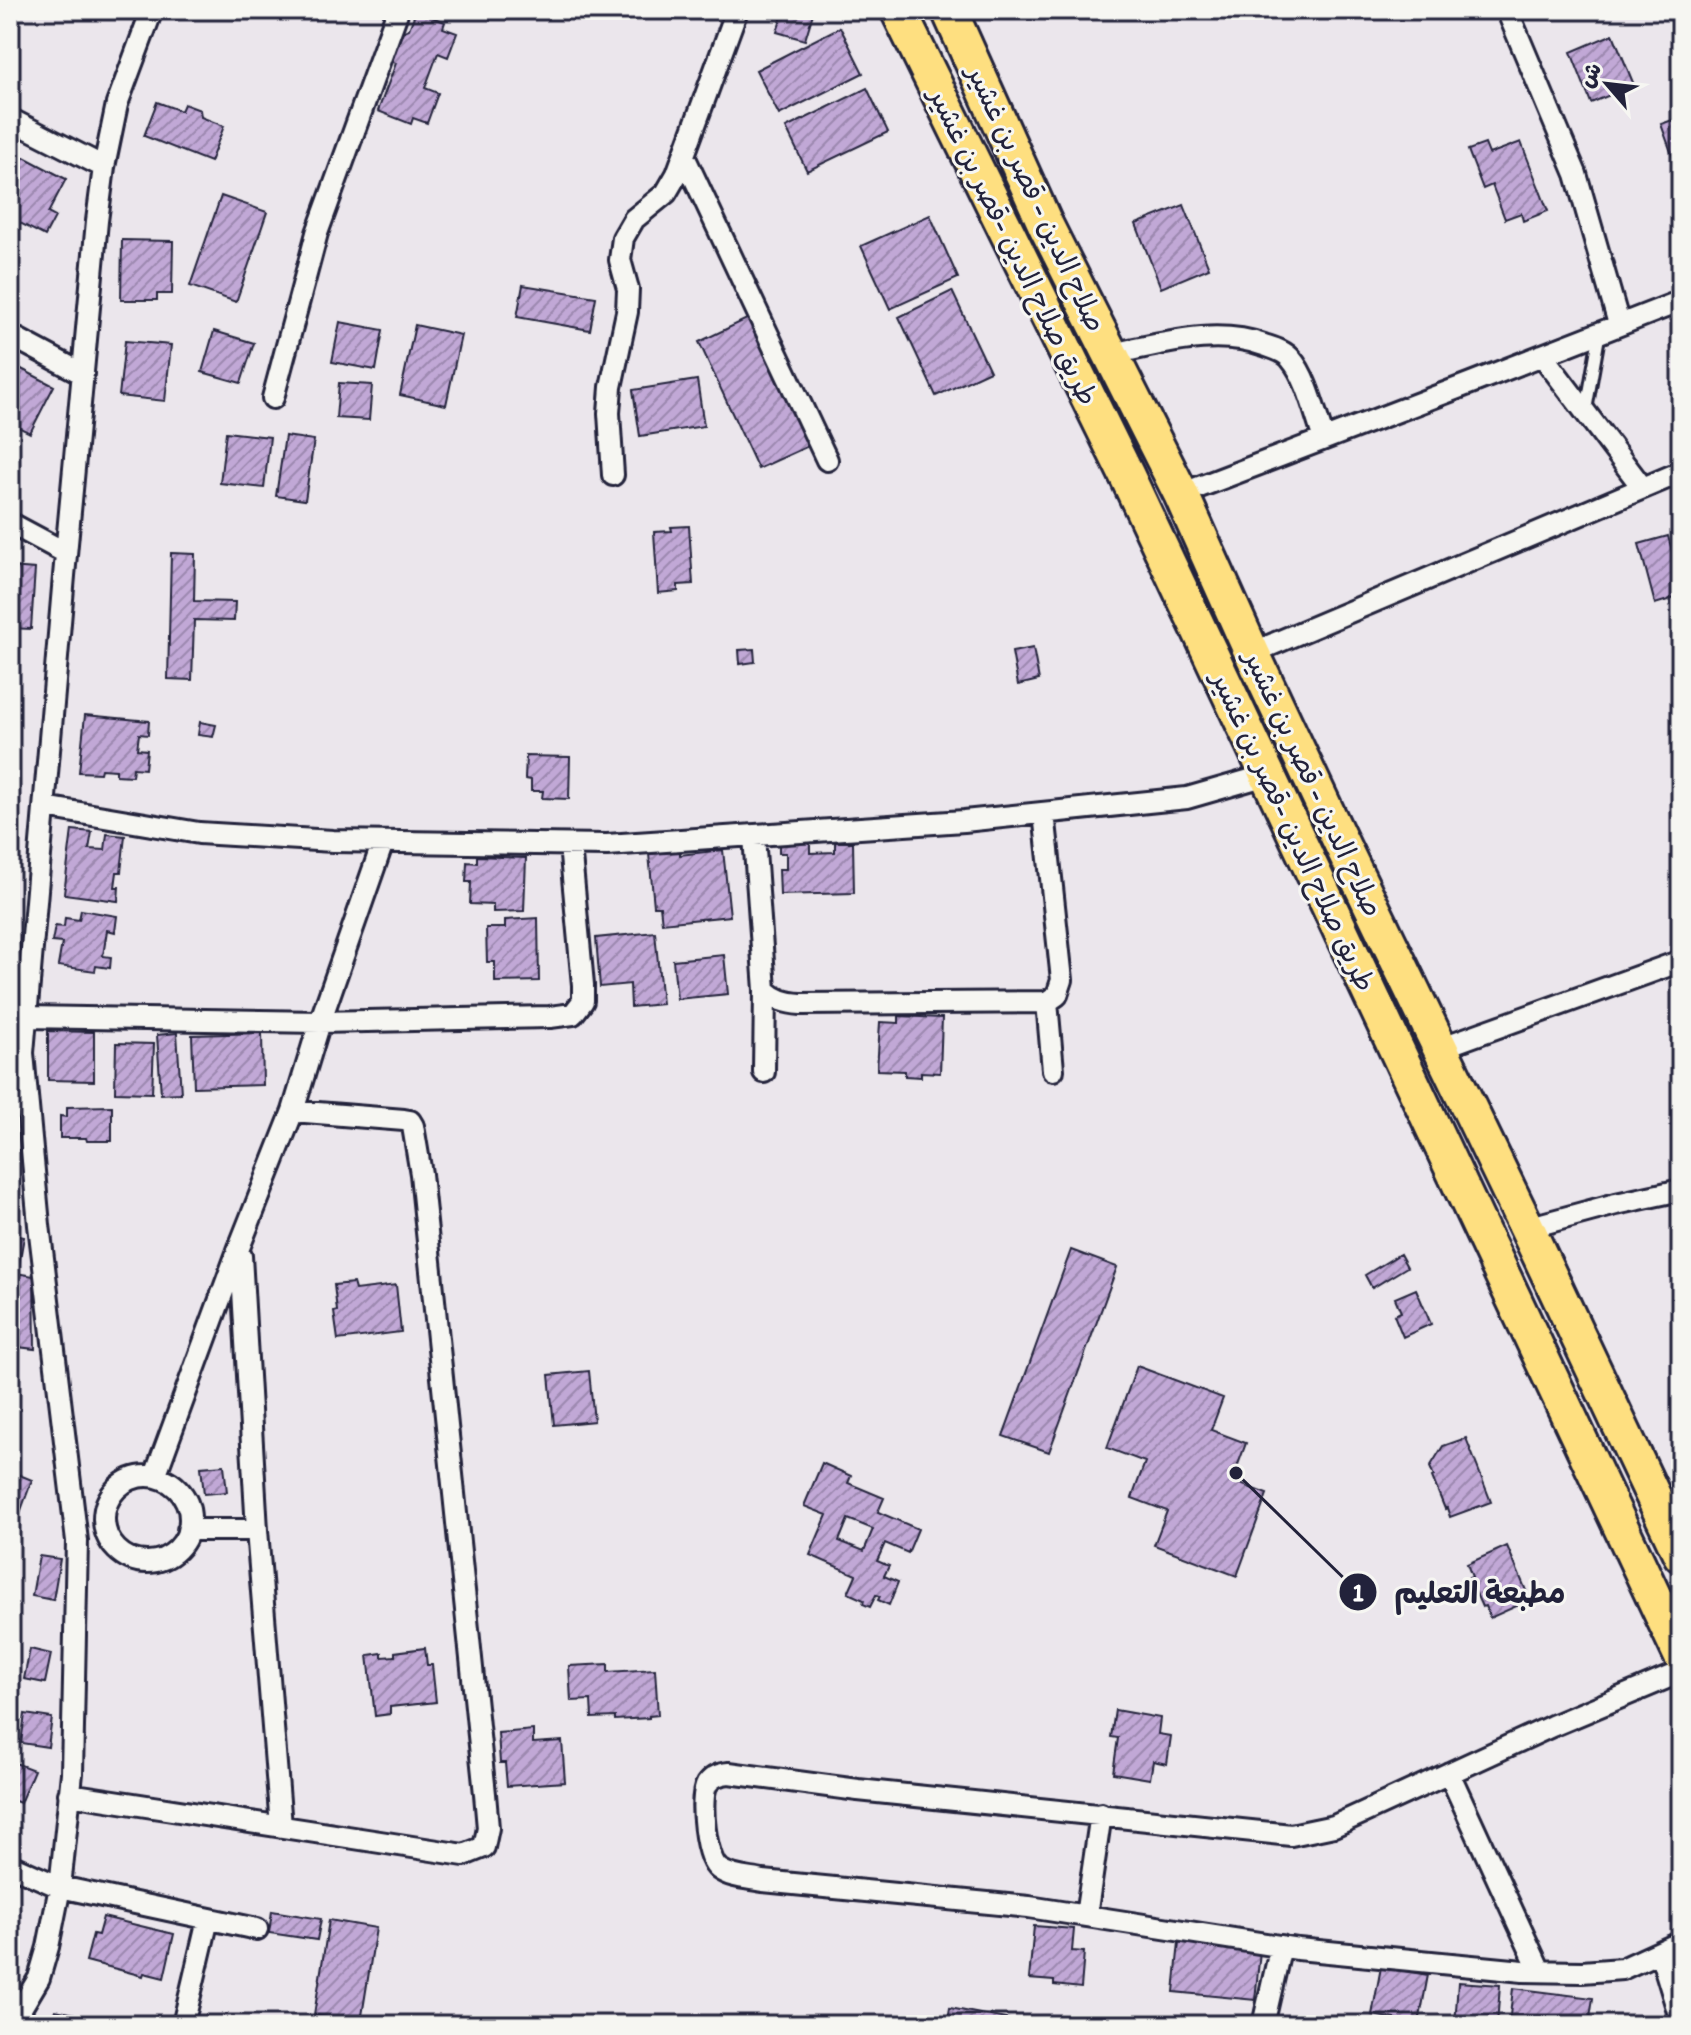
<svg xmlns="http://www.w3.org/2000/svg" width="1691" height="2035" font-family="Itim,'Playpen Sans Arabic',sans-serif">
  <defs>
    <pattern id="building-hatch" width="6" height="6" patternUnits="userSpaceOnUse" patternTransform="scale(2)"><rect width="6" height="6" fill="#c1a8d6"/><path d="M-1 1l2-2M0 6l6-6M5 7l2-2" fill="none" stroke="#9c88af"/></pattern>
  </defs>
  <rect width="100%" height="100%" fill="#ebe6ec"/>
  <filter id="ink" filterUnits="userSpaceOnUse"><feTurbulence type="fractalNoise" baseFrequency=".0125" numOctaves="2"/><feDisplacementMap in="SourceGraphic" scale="16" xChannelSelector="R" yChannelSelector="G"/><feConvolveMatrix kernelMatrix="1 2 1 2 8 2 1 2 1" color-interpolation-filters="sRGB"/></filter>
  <g filter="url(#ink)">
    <!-- building -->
    <path fill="url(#building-hatch)" stroke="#22223b" stroke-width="2" fill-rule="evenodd" d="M784,10h30l-9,30 -28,-8z
      M416,11l29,11 -2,6 14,5 -9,24 -10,-4 -13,35 13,5 -11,30 -14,-5 -2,6 -33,-13 18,-48 -6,-2 12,-29 7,-3z
      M840,27l23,46 -84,42 -23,-45z
      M1613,34l21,51 -43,18 -20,-51z
      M867,88l21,44 -81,39 -21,-43z
      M157,102l24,9 3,-7 16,6 1,7 23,9 -14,36 -66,-26z
      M1681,117v44l-6,2 -14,-39z
      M1521,142l27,69 -25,10 -2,-8 -16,6 -13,-34 -9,4 -15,-39 17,-6 4,10z
      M24,157l42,22 -18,34 7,4 -10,19 -35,-18v-33z
      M221,196l46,16 -31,90 -46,-16z
      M1184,205l25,63 -48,20 -25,-64z
      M930,215l28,63 -68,31 -29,-63z
      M122,240l51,1 -1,53h-15v6h-36z
      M523,285l73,12 -6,33 -73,-13z
      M952,291l38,80 -54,25 -37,-79z
      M755,315l60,128 -57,26 -59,-127z
      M340,322l43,8 -7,40 -44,-8z
      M415,325l46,10 -15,70 -46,-10z
      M214,331l40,12 -13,40 -39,-11z
      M125,341l46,4 -6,56 -46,-5z
      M10,363l44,23 -24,47 -20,-10z
      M697,380l7,46 -64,10 -7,-46z
      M339,383l33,2 -3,35 -33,-2z
      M226,432l44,5 -6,51 -44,-5z
      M285,436l29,4 -9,60 -29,-4z
      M689,526l4,58 -15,1v6l-20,2 -4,-61 18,-1 -1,-4z
      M1668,536l13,47v13l-26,8 -16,-60z
      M171,553l24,1 -1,47 41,1 -1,19 -40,-1 -2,60 -24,-1z
      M10,567l25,2 -4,60 -21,-1z
      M1033,648l6,32 -21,5 -6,-33z
      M754,649l1,13 -15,2 -1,-14z
      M85,715l64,6 -1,14 -9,-1 -2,15 10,1 -2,19 -12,-1 -1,8 -16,-1v-5l-15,-1 -1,4 -21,-1z
      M200,722l16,3 -3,12 -15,-2z
      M526,756l44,1 -1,42 -27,-1 1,-7h-12v-11l-6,-1z
      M72,830l20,2 -3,17 16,1 2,-16 18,2 -4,36h-4l-2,15h4l-1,14 -54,-7z
      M835,842h18l1,51 -74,2 -1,-26h7v-16h-7v-9l31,-1v10l25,-1z
      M723,850l7,66 -68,7 -2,-17h-6l-5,-52 31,-3v4z
      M477,856l49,2 -2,53 -31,1v-7l-23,-1 1,-22h-5l1,-20 10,1z
      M81,910l36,6 -2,16 -8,-2 -4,26 8,1 -1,11 -14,-2 -1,5 -37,-5 4,-23 -10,-1 3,-16 9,1 1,-9 14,2z
      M538,918l1,63 -44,1v-20h-8l-1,-34h19v-8z
      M655,932l7,72 -31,3 -1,-23 -30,3 -4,-49z
      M724,955l4,39 -51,5 -4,-39z
      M899,1016l43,2 -2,55 -19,-1v5l-16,-1v-5l-28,-1 3,-48 19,1z
      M48,1031l46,1v49l-46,-1z
      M177,1033l4,60 -20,1 -4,-59z
      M262,1033l1,52 -69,2 -2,-52z
      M116,1043l38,1 -2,49 -37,-1z
      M112,1106v35h-25l-1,-3h-26v-22l7,1v-10z
      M10,1234l14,3 -6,32 -8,-2z
      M1071,1250l46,17 -68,185 -46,-16z
      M1400,1254l7,13 -35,21 -7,-13z
      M10,1272l24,4 1,73 -25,-3z
      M353,1283l2,7 41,-5 5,47 -63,8 -4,-28 3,-1 -3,-26z
      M1416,1289l15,35 -28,13 -9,-22 7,-3 -6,-14z
      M1137,1366l86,32 -12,32 35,13 -14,38 35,13 -30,82 -83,-31 13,-34 -35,-13 13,-36 -38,-14z
      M589,1371l5,50 -40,4 -5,-50z
      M1466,1438l25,64 -41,15 -3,-9 -2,1 -13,-32 2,-1 -4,-9 13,-21z
      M822,1463l29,13 -3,7 36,15 -6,14 40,17 -10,24 -23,-10 -8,18 12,5 -5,10 14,6 -9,23 -11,-5 2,-4 -4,-1 -6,12 -7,-3 1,-4 -16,-7 8,-18 -46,-20 17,-40 -23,-9zM848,1519l25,10 -9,22 -25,-10z
      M224,1465l3,27 -23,2 -3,-27z
      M10,1471l22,9 -12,33 -10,-4z
      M1507,1546l23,54 -40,18 -5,-12 -3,1 -13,-29 3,-1 -5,-13z
      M39,1556l21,3 -7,41 -21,-4z
      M425,1648l2,17h5l4,37 -46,5v7l-15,2 -7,-61 14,-2v4l13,-1v-4z
      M30,1649l21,5 -6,29 -21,-4z
      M608,1664v8l47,-3 3,46 -9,1v2l-34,2v-3l-23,1 -1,-18 -20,1 -2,-35z
      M1115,1710l45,8 -2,16 13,2 -4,28 -14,-3 -3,18 -37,-6 5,-35 -7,-1z
      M25,1714l27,4 -4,29 -27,-4z
      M533,1730v13l29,-2 3,41 -58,4 -2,-23h-5l-2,-30z
      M10,1761l24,9 -14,33 -10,-4z
      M272,1911l49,8 -4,21 -48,-7z
      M103,1917l71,17 -10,44 -20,-5 -1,3 -57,-15 7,-27 5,1z
      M329,1920l47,8 -15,94 -47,-7z
      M1034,1926l40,3 -2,22 12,1 -3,36 -27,-3v-4l-25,-2z
      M1179,1942l81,9 -5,49 -81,-8z
      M1381,1967l47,8 -9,48 -47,-8z
      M1458,1982l42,3 -3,40h-42z
      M1513,1988l80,10 -4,27h-80z
      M950,2008l61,12 -1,5h-63z
      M55,2010l20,4 -2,11h-21z"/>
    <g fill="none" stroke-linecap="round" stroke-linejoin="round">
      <!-- service casing -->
      <g stroke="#22223b" stroke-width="16">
        <path id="service" d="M1586,410l14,-79"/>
      </g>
      <!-- minor casing -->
      <g stroke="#22223b" stroke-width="26">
        <path id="minor" d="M1507,10l69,164 43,150
          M10,119l94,48
          M684,156l143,304
          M10,335l73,39
          M1110,354c50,-9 104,-27 154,-9 9,3 21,6 27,14 16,18 25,58 33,80
          M1542,355l100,132
          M273,398l44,-165 81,-223
          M613,475l-4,-62 2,-26 16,-75 1,-23 -8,-29 3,-22 11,-19 32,-26 11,-19 60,-164
          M1181,494l290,-111 210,-82
          M10,523l56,30
          M1252,653l429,-181
          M45,807l154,26 134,8 274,4 357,-24 223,-23 80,-23
          M754,836l11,154c11,10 21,13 36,14l246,-2 10,-7 5,-15 -18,-167
          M1047,1002l6,68
          M26,1017l294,5 230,-5 23,-3 10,-13v-16l-13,-140
          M1440,1048l241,-87
          M764,1072l1,-82
          M1527,1228l89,-24 65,-14
          M241,1256l16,274 24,296
          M155,1476l85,-231 53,-134 27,-89 63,-180
          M104 1519a43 43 0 1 1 86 0a43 43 0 1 1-86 0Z
          M188,1530h69
          M1681,1672l-129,54 -218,100 -43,9 -433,-45 -129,-17c-9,1 -16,3 -22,11 -8,14 -2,75 12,85 12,9 30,9 44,12l266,26 269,42 225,22 59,1 40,-3 59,-27
          M1449,1773l91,198
          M69,1794l395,61 20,-8 4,-19 -3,-34 -64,-620 -8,-48 -3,-5 -6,-1 -111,-9
          M10,1865l50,22 197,42
          M1086,1916l15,-102
          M1660,1952l21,69
          M11,2025l28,-47 9,-31 12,-60 12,-114 5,-232 -38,-316 -16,-172 41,-477 33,-355 7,-54 13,-63 35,-94
          M183,2025l25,-106
          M1263,2025l18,-79"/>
      </g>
      <!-- trunk casing -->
      <g stroke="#22223b" stroke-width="40">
        <path id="trunk" d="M898,10l229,466 554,1179
          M949,10l97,216 135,268 71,159 92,196 183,379 154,327"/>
      </g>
      <!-- service -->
      <use href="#service" stroke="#f6f6f2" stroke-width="10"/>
      <!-- minor -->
      <use href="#minor" stroke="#f6f6f2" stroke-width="20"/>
      <!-- trunk -->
      <use href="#trunk" stroke="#fedf80" stroke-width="34"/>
    </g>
  </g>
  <g text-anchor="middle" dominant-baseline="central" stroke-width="6" stroke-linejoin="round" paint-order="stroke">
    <!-- street labels -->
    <g font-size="28" fill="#22223b" stroke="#f6f6f2">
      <text transform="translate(1037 198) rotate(65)">صلاح الدين - قصر بن غشير</text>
      <text transform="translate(1014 246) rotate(64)">طريق صلاح الدين -قصر بن غشير</text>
      <text transform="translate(1314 783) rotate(65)">صلاح الدين - قصر بن غشير</text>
      <text transform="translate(1294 831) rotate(65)">طريق صلاح الدين -قصر بن غشير</text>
    </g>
  </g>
  <!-- callouts -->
  <path fill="none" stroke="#22223b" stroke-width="3" d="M1236 1473L1358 1592"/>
  <g fill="#22223b" stroke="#f6f6f2" stroke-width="3">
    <circle cx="1236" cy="1473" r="8"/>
    <circle cx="1358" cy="1592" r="20"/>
  </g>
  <g font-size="24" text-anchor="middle" font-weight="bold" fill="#fff">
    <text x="1358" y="1601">1</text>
  </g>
  <g font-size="30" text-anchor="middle" font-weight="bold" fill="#22223b" stroke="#f6f6f2" stroke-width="6" stroke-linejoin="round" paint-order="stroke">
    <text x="1480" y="1603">مطبعة التعليم</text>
  </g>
  <!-- margin -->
  <rect width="1691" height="2035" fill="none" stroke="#f6f6f2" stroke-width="40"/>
  <rect x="20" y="20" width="1651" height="1995" fill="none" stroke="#22223b" stroke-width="3" filter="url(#ink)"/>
  <!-- north arrow -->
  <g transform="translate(1607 84) rotate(298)" stroke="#f6f6f2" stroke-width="6" paint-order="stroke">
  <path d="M0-6L14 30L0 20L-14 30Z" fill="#22223b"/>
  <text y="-12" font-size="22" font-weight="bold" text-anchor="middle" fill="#22223b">ش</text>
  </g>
</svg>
